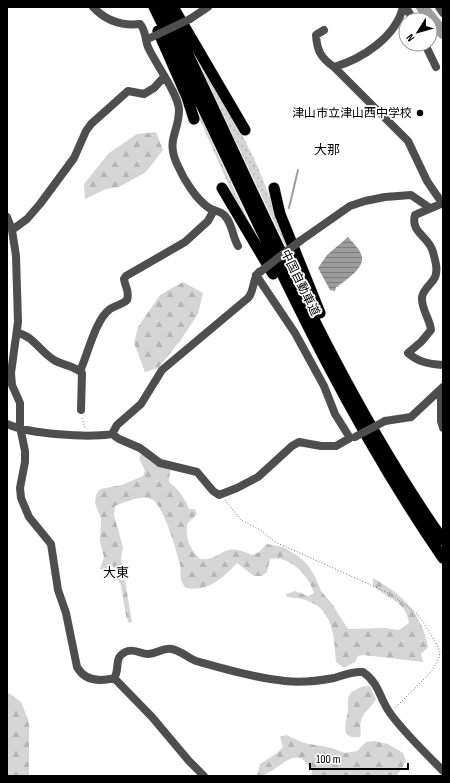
<svg xmlns="http://www.w3.org/2000/svg" width="450" height="783" font-family="'Sofia Sans Condensed','Noto Sans JP',sans-serif">
  <defs>
    <pattern id="grass-dots" width="8" height="8" patternUnits="userSpaceOnUse"><rect width="8" height="8" fill="#d5d5d5"/><path d="M2 2h.1M6 6h.1" fill="none" stroke="#b5b5b5" stroke-width="1.8" stroke-linecap="round"/></pattern>
    <pattern id="forest-firs" width="22" height="20" patternUnits="userSpaceOnUse"><rect width="22" height="20" fill="#d5d5d5"/><path d="M5 1l3.5 6h-7zM16 11l3.5 6h-7z" fill="#b5b5b5"/></pattern>
    <pattern id="water-rules" width="6" height="5" patternUnits="userSpaceOnUse"><rect width="6" height="5" fill="#9c9c9c"/><path d="M0 2.5h6" fill="none" stroke="#7d7d7d"/></pattern>
  </defs>
  <rect width="100%" height="100%" fill="#fff"/>
  <!-- grass -->
  <path fill="url(#grass-dots)" d="M184,32l56,98 17,35 53,133z
    M181,77l11,21 64,139 -19,-33z"/>
  <!-- forest -->
  <path fill="url(#forest-firs)" d="M156,132l7,18 -17,22 -27,15 -13,2 -21,10 -1,-15 25,-31 28,-19z
    M183,282l20,11 -5,21 -18,27 -22,27 -13,4 -11,-29 4,-16 22,-32z
    M141,454l25,12 4,4 -1,12c10,8 16,16 20,27h6l2,5 -10,10c-1,16 2,24 13,35 24,2 20,-19 52,-4l7,-3 8,-8 16,3 15,9 9,8 8,12 6,15 11,13 16,25 37,-1 14,2 10,-7c-3,-22 -21,-24 -36,-37v-8c29,16 49,35 55,69l-7,7 2,8 -59,-7 -6,1 -3,6 -11,6 -8,-6c-2,-23 -2,-52 -28,-61 -6,-3 -14,-3 -21,-4l-1,-3 9,-3 13,5 6,-3c-5,-17 -24,-38 -44,-34l-3,13 -5,4h-8l-17,-13c-14,15 -29,29 -51,25 -8,-9 -4,-12 -6,-23 -3,-13 -17,-62 -29,-66 -11,-4 -25,3 -36,7l-1,9 9,32 -2,11 11,64 -3,1 -3,-7 -5,-30 -8,-20 -3,-1 -5,5 -5,-1 4,-12 -4,-15 1,-24 -6,-15 1,-8 4,-6 22,-4 21,-9 2,-5 -6,-13z
    M364,686h6l6,13c-4,8 -13,13 -15,22 -2,6 1,10 -1,16 -22,3 -13,-16 -12,-27 0,-6 -1,-11 2,-16 3,-4 10,-6 14,-8z
    M9,693l12,9 8,20v54h-22v-81z
    M286,735l18,8 28,5 13,5 12,-2 9,-9 8,-1 14,3 15,9 3,8 -9,15h-85v-6c-3,-3 -7,-9 -10,-11 -14,-8 -29,18 -45,17l3,-12 17,-11 6,-6 -3,-10z"/>
  <!-- water -->
  <path fill="url(#water-rules)" d="M348,237c4,5 14,14 14,21 1,11 -16,22 -24,28h2l-4,1 -1,4 -5,-1 -12,-22 9,-13z"/>
  <g fill="none" stroke-linecap="round" stroke-linejoin="round">
    <!-- stream -->
    <path stroke="#9c9c9c" stroke-width="2" d="M289,208l9,-38"/>
    <!-- river -->
    <path stroke="#9c9c9c" stroke-width="12" d="M422,7l21,26"/>
    <!-- highway casing -->
    <g stroke="#dbdbdb" stroke-width="12">
      <path id="highway" d="M154,7c93,186 170,379 289,551
        M165,7c88,179 163,369 278,533
        M173,7l72,123
        M158,31l29,66 7,22
        M222,188l51,86
        M274,188l6,26 40,99"/>
    </g>
    <!-- path -->
    <path stroke="#707070" stroke-width="1" stroke-dasharray="1 2" stroke-linecap="butt" d="M82,418l3,10
      M225,500l16,20 21,11 13,11 116,52 26,20 6,8 13,21 4,9 -1,6 -7,13 -37,37"/>
    <!-- minor -->
    <path stroke="#4e4e4e" stroke-width="8" d="M93,7c13,14 29,19 47,17 6,6 5,16 8,23 7,16 31,48 31,63 0,23 -14,30 -1,56 6,14 18,33 31,42 5,3 12,3 16,8 8,9 7,20 13,30
      M406,7l7,13
      M439,7l4,6
      M190,19l18,-12
      M324,30l-8,5c1,16 5,23 18,32 28,-8 62,-30 69,-60
      M425,44l11,23
      M334,67l74,74 19,40 15,22
      M443,203l-28,12c-5,18 14,21 18,37 2,8 6,19 1,27 -4,6 -11,11 -12,18 -1,12 8,22 9,33l-10,12 -13,11c10,9 21,11 35,12
      M7,217l5,13 4,26 2,66 -7,51 1,12 8,18v24l5,24v11l-5,26 1,10 8,19 22,27 7,46 8,23 11,54c8,14 22,15 37,11 7,-9 -2,-22 14,-27 7,-2 13,3 20,3 9,0 15,-7 24,-5 9,2 16,9 24,12 29,8 60,17 89,20 16,2 33,0 49,-3 10,-3 18,-7 29,-6 17,12 16,26 27,41 15,21 36,40 53,58
      M12,230l15,-11 13,-15 34,-46 12,-27 5,-7 37,-33 16,3 10,-6 10,-11
      M300,241l50,-35 15,-5 20,-4 26,-2 19,13
      M17,333c16,2 23,19 37,27 8,5 21,6 28,13l-1,37
      M80,371c8,-17 15,-51 30,-62 6,-4 12,-4 17,-9 3,-9 -2,-13 -3,-21l2,-3 59,-34 23,-21 6,-11
      M441,389v32l2,7
      M385,421l26,-4 32,-30
      M7,424c23,10 80,14 105,10
      M112,434l7,5 21,9 20,15 37,9 16,19 6,4 18,-7 21,-11 34,-31 7,-4 22,4h15l14,-8 -15,-24 -11,-28 -29,-53 -39,-58
      M112,434l5,-9 24,-21 21,-34 86,-72c7,-8 4,-19 11,-26
      M114,678l38,39 37,44 15,15"/>
    <!-- highway -->
    <use href="#highway" stroke="#000" stroke-width="11"/>
    <!-- minor-bridge -->
    <path stroke="#4e4e4e" stroke-width="8" d="M150,38l40,-19
      M260,272l40,-31
      M355,437l30,-16"/>
  </g>
  <!-- markers -->
  <circle fill="#000" stroke="#fff" stroke-width="1.5" cx="420" cy="113" r="4"/>
  <g text-anchor="middle" dominant-baseline="central" stroke-width="3.5" stroke-linejoin="round" paint-order="stroke">
    <!-- poi labels -->
    <g font-size="12" fill="#000" stroke="#fff" text-anchor="end">
      <text x="412" y="113">津山市立津山西中学校</text>
    </g>
    <!-- street labels -->
    <g font-size="12" fill="#000" stroke="#fff">
      <text transform="translate(300 283) rotate(64)">中国自動車道</text>
    </g>
    <!-- neighbourhood labels -->
    <g font-size="13" fill="#000" stroke="#fff">
      <text x="327" y="150">大那</text>
      <text x="116" y="573">大東</text>
    </g>
  </g>
  <!-- border -->
  <rect width="450" height="783" fill="none" stroke="#000000" stroke-width="16"/>
  <!-- north arrow -->
  <g transform="translate(418 32) rotate(233)"><circle r="19" fill="#ffffff" stroke="#999999"/>
  <path d="M0-3L7 15L0 10L-7 15Z" fill="#000000"/>
  <text y="-6" font-size="11" font-weight="bold" text-anchor="middle" fill="#000000">N</text>
  </g>
  <!-- scale -->
  <path d="M310 763v6h98v-6" fill="none" stroke="#000000" stroke-width="2"/>
  <text x="316" y="763" font-size="12" fill="#000000" stroke="#ffffff" stroke-width="3" paint-order="stroke">100 m</text>
</svg>
